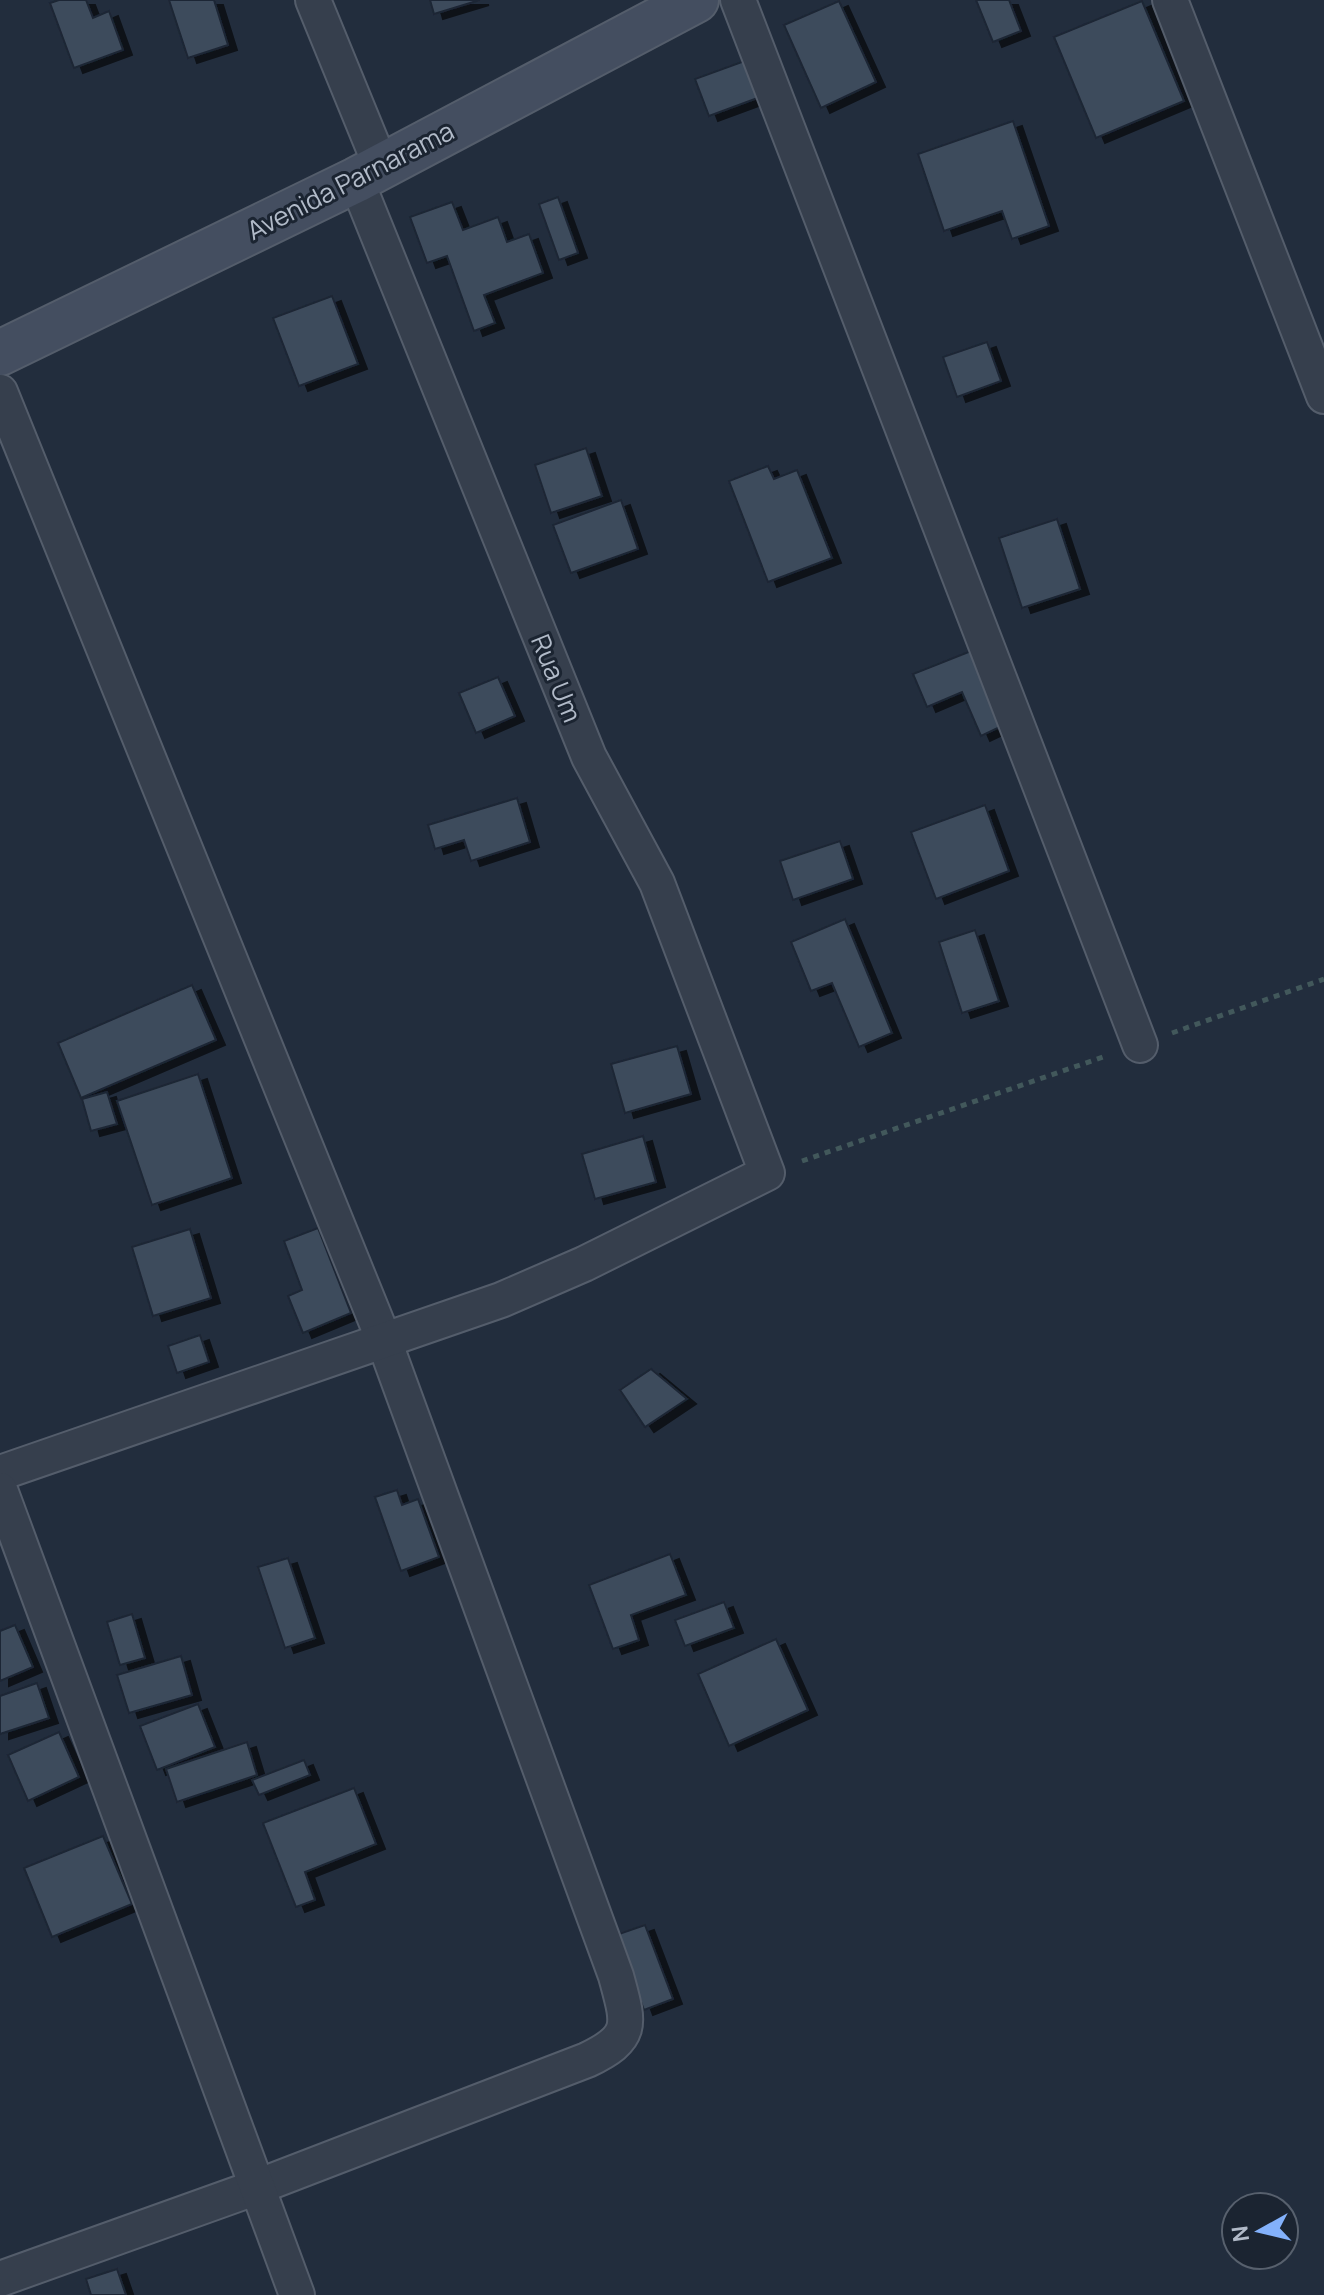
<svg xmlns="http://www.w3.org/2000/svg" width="1324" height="2295" viewBox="0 0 1324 2295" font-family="Manrope,sans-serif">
<defs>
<filter id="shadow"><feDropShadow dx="9" dy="5" stdDeviation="0" flood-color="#0009"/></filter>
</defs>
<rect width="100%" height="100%" fill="#222d3d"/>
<g fill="#3e4b5c" stroke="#1d2634" stroke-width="2" filter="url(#shadow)">
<polygon points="59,0 86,0 93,18 109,11 123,50 74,68 50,3"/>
<polygon points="169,0 214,0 228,45 188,58"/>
<polygon points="430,0 480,0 434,14"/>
<polygon points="976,0 1009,0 1021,31 993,42"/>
<polygon points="839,1 876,82 821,108 784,25"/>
<polygon points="1142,1 1184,101 1096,138 1054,37"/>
<polygon points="750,59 763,96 709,116 695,79"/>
<polygon points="1013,121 1049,226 1012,239 1002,211 944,231 918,154"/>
<polygon points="558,197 578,253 559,260 539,204"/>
<polygon points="452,202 463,230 498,217 507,242 529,234 543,273 484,295 495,323 474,331 447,256 427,263 410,217"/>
<polygon points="332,296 358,364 299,386 273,318"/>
<polygon points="987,342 1001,381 957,397 943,357"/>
<polygon points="586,448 602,496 551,513 535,465"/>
<polygon points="768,466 774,479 797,470 832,558 768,582 729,481"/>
<polygon points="621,500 638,549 571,573 553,525"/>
<polygon points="1057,519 1080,589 1022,608 999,538"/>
<polygon points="971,651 1002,726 981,736 962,692 927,707 913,674"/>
<polygon points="498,677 515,716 476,733 459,693"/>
<polygon points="517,798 530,842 471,861 464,840 435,849 428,825"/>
<polygon points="985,805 1009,871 936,899 911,832"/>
<polygon points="840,841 853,879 793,900 780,861"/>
<polygon points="845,919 892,1033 859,1047 832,983 811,991 791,942"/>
<polygon points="975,930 999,1001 962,1013 939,942"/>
<polygon points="192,985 216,1040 81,1098 58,1043"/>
<polygon points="677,1046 691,1094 625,1113 611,1064"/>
<polygon points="198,1074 232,1178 152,1205 117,1101"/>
<polygon points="107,1092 117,1124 91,1131 82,1099"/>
<polygon points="643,1136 656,1182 595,1199 582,1154"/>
<polygon points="318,1228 351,1313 303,1333 288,1296 302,1290 284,1241"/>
<polygon points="190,1229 211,1298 153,1316 132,1247"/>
<polygon points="200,1335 209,1362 177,1373 168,1346"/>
<polygon points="651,1369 687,1399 645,1427 620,1390"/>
<polygon points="397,1490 402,1505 418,1499 439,1557 401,1571 375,1497"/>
<polygon points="670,1554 686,1595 631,1615 639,1640 613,1649 589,1585"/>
<polygon points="288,1558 315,1638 285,1648 258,1567"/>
<polygon points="724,1602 734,1628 685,1646 675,1620"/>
<polygon points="132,1614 145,1658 120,1665 107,1622"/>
<polygon points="15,1625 33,1667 0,1681 0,1631"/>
<polygon points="776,1639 808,1710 729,1746 698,1674"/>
<polygon points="181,1656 192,1695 129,1713 117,1675"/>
<polygon points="37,1683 49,1718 0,1734 0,1696"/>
<polygon points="198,1704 215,1747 157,1770 140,1726"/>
<polygon points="59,1732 79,1777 28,1801 8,1755"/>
<polygon points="247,1742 257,1775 177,1802 166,1769"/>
<polygon points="304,1760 310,1775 259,1795 252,1780"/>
<polygon points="354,1788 376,1844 305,1872 315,1900 296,1907 263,1823"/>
<polygon points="103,1836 132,1904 52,1937 24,1868"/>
<polygon points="645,1925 673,1999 644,2010 616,1935"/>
<polygon points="117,2269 126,2295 91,2295 86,2279"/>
</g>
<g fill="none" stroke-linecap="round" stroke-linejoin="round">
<g stroke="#545d6b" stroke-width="38">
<g id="street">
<polyline points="313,0 381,166"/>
<polyline points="738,0 1140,1045"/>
<polyline points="1170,0 1324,396"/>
<path d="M0,392L383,1338L616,1976C629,2024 635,2037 587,2060L257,2187L0,2279"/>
<polyline points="0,1473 501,1300 584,1264 767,1173 657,883 589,757 356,180"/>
<polyline points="0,1490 297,2295"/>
</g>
</g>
<g stroke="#545d6b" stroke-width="48">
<polyline id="secondary" points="0,353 356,180 696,0"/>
</g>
<g stroke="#42585b" stroke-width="5" stroke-dasharray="6 6" stroke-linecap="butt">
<polyline points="1172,1033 1324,979"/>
<polyline points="802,1161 1106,1056"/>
</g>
<use href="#street" stroke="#363f4d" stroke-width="34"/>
<use href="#secondary" stroke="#444e60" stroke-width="44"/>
</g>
<g text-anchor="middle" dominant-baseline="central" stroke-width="6" stroke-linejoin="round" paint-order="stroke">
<g font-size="26" fill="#b1bac8" stroke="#1b2431">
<text transform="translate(350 180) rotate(-27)">Avenida Parnarama</text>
<text transform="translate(557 678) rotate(68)">Rua Um</text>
</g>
</g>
<g transform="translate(1260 2231) rotate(262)"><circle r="38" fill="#1b2431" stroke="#57606d" stroke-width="2"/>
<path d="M0-6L14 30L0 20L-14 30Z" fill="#83b1fb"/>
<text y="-12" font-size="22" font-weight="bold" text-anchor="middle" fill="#b1bac8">N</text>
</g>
</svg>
